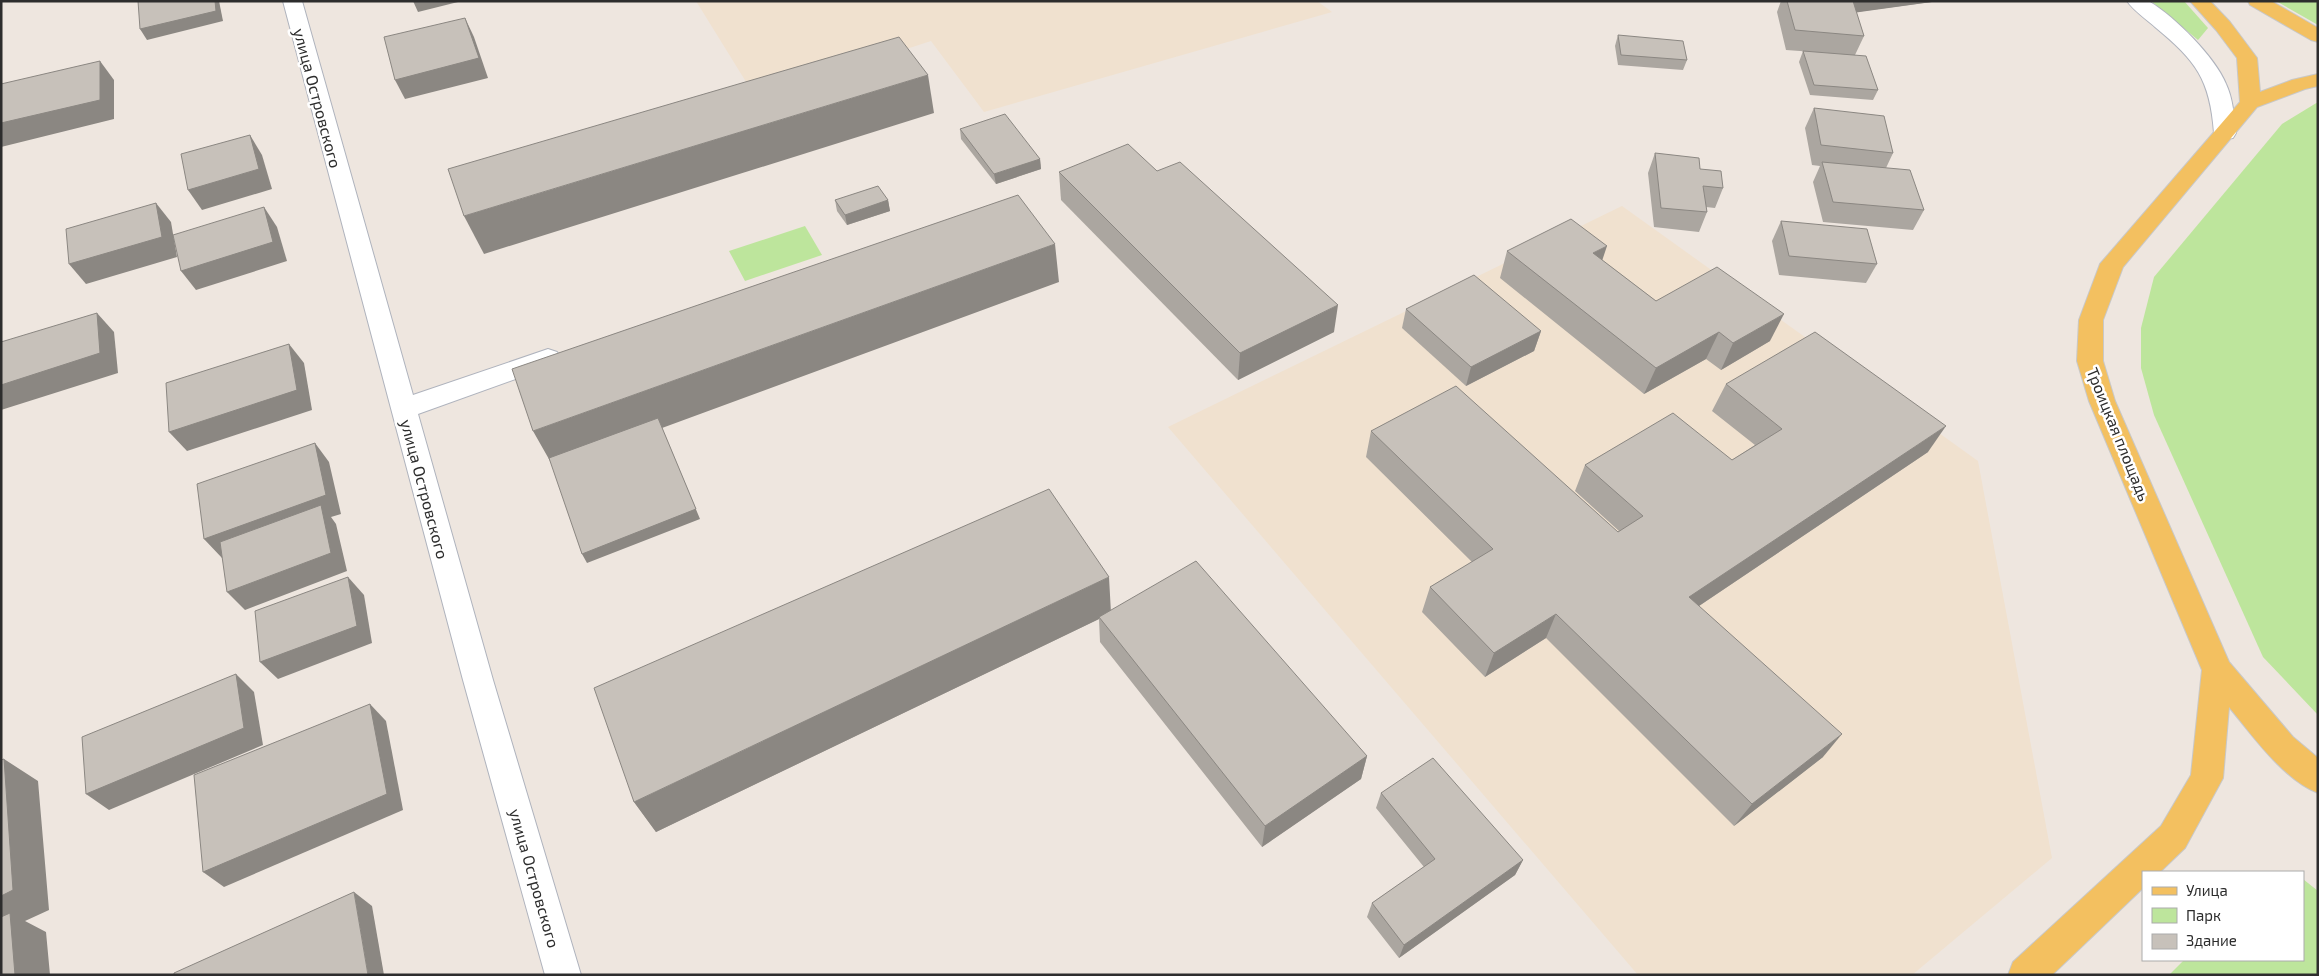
<svg xmlns="http://www.w3.org/2000/svg" width="2319" height="976" viewBox="0 0 2319 976" font-family="'Exo 2',sans-serif">
<rect width="100%" height="100%" fill="#eee6df"/>
<g fill="#f0e1cf">
<polygon points="696,1 1317,1 1332,12 984,112 931,41 756,98"/>
<polygon points="1622,206 1978,461 2052,858 1912,975 1638,975 1168,427"/>
</g>
<g fill="#bde59c">
<polygon points="2151,1 2184,1 2208,28 2198,40"/>
<polygon points="2276,1 2318,1 2318,25"/>
<polygon points="2318,102 2318,715 2263,657 2154,415 2141,368 2141,328 2154,277 2282,124"/>
<polygon points="805,226 822,255 745,281 729,251"/>
<polygon points="2303,879 2318,891 2318,975 2169,975 2184,960 2303,960"/>
</g>
<g fill="none" stroke-linecap="round" stroke-linejoin="round">
<g stroke="#afb3bd" stroke-width="2">
<g id="minor">
<polygon points="283,1 302,1 413,395 548,349 557,352 561,358 557,364 418,414 493,680 581,975 545,975 463,680"/>
<path d="M2127,1C2133,1 2144,0 2150,2C2175,17 2215,57 2226,84C2233,99 2234,116 2236,133L2233,138L2225,139L2217,138L2214,133C2210,79 2196,61 2155,27C2146,19 2134,11 2127,1Z"/>
</g>
</g>
<g stroke="#c8c8c8" stroke-width="2">
<g id="major">
<path d="M2190,1H2210L2230,22L2257,58L2260,92L2292,80L2318,74V86L2305,89L2257,107L2123,267L2103,320V361L2115,401L2229,662L2293,737L2318,758V793C2283,779 2253,736 2229,707L2223,778L2185,848L2160,872H2143V888L2052,975H2008L2013,962L2161,826L2191,775L2202,670L2089,401L2077,361L2079,320L2100,264L2240,102L2237,58L2216,30Z"/>
<polygon points="2248,1 2271,1 2318,28 2318,42 2311,40 2250,5"/>
</g>
</g>
<use href="#minor" fill="#fff" fill-rule="evenodd"/>
<use href="#major" fill="#f3c060" fill-rule="evenodd"/>
</g>
<g fill="#aba6a0">
<polygon points="1781,1 1939,1 1856,12 1864,36 1855,55 1878,90 1873,100 1810,95 1799,62 1803,51 1814,52 1786,50 1777,12"/>
<polygon points="1618,35 1687,60 1683,70 1618,65 1615,46"/>
<polygon points="1814,108 1893,153 1886,168 1924,210 1913,230 1823,222 1813,182 1820,166 1812,165 1805,128"/>
<polygon points="960,129 1040,159 1041,169 996,184 961,139"/>
<polygon points="1655,153 1700,169 1723,188 1715,208 1706,207 1707,212 1699,232 1654,227 1648,173"/>
<polygon points="1059,172 1334,332 1238,380 1061,200"/>
<polygon points="835,200 888,200 890,211 847,225 837,211"/>
<polygon points="1781,221 1877,264 1866,283 1779,275 1772,241"/>
<polygon points="1507,251 1602,260 1656,301 1770,341 1721,370 1706,359 1644,394 1500,278"/>
<polygon points="1406,309 1541,331 1534,351 1466,386 1402,328"/>
<polygon points="1726,384 1928,452 1699,606 1823,757 1734,826 1546,638 1485,677 1422,612 1430,587 1472,562 1366,457 1371,431 1618,532 1619,531 1575,491 1585,465 1732,460 1755,445 1712,411"/>
<polygon points="1111,610 1367,756 1361,779 1262,847 1100,642 1099,619 656,832 634,802"/>
<polygon points="1381,793 1523,860 1515,875 1399,958 1367,917 1372,903 1424,867 1376,808"/>
</g>
<g fill="#8b8782">
<polygon points="215,1 219,1 223,21 147,40 140,29"/>
<polygon points="413,1 462,1 418,12"/>
<polygon points="1838,1 1939,1 1831,16"/>
<polygon points="465,18 474,37 488,78 405,99 395,80"/>
<polygon points="100,61 114,80 114,119 1,147 1,123"/>
<polygon points="928,75 934,113 484,254 464,216"/>
<polygon points="250,135 262,155 272,189 202,210 188,190"/>
<polygon points="1040,159 1041,169 996,184 994,174"/>
<polygon points="888,200 890,211 847,225 845,215"/>
<polygon points="156,203 171,222 177,257 86,284 69,264"/>
<polygon points="264,207 277,227 287,261 196,290 181,271"/>
<polygon points="1055,244 1059,282 662,428 700,519 587,563 582,554 554,468 533,431"/>
<polygon points="1607,246 1598,273 1593,253"/>
<polygon points="1338,305 1334,332 1238,380 1240,353"/>
<polygon points="97,313 114,332 118,373 1,410 1,385"/>
<polygon points="1784,314 1770,341 1721,370 1733,343"/>
<polygon points="1541,331 1534,351 1466,386 1471,367"/>
<polygon points="1719,332 1706,359 1644,394 1656,368"/>
<polygon points="289,344 304,363 312,410 187,451 169,432"/>
<polygon points="1946,426 1928,452 1675,622 1689,597"/>
<polygon points="315,443 329,462 341,514 331,517 336,524 347,571 245,610 227,592 324,520 222,558 204,539"/>
<polygon points="348,577 364,595 372,643 278,679 260,662"/>
<polygon points="1109,577 1111,613 1099,617 1099,619 656,832 634,802"/>
<polygon points="1556,614 1546,638 1485,677 1494,653"/>
<polygon points="236,674 254,692 263,745 109,810 86,794"/>
<polygon points="370,704 386,721 403,810 224,887 203,872"/>
<polygon points="1842,734 1823,757 1734,826 1752,804"/>
<polygon points="1367,756 1361,779 1262,847 1265,826"/>
<polygon points="4,759 38,781 49,910 25,921 46,932 50,975 15,975 1,932 1,896"/>
<polygon points="1523,860 1515,875 1399,958 1404,945"/>
<polygon points="354,892 372,906 384,975 368,975"/>
</g>
<g fill="#c7c1ba" stroke="#8b8782">
<polygon points="138,1 215,1 216,11 140,29"/>
<polygon points="1787,1 1853,1 1864,36 1795,30"/>
<polygon points="465,18 479,58 395,80 384,37"/>
<polygon points="1618,35 1683,41 1687,60 1621,55"/>
<polygon points="899,37 928,75 464,216 448,169"/>
<polygon points="1803,51 1866,56 1878,90 1814,85"/>
<polygon points="100,61 100,100 1,123 1,84"/>
<polygon points="1814,108 1884,116 1893,153 1821,145"/>
<polygon points="1005,114 1040,159 994,174 960,129"/>
<polygon points="250,135 259,169 188,190 181,154"/>
<polygon points="1128,144 1157,171 1180,162 1338,305 1240,353 1059,172"/>
<polygon points="1655,153 1699,158 1700,169 1721,171 1723,188 1703,186 1707,212 1661,208"/>
<polygon points="1822,162 1910,170 1924,210 1833,202"/>
<polygon points="878,186 888,200 845,215 835,200"/>
<polygon points="1018,195 1055,244 533,431 512,369"/>
<polygon points="156,203 162,237 69,264 66,229"/>
<polygon points="264,207 273,242 181,271 173,235"/>
<polygon points="1571,219 1607,246 1593,253 1656,301 1717,267 1784,314 1733,343 1719,332 1656,368 1507,251"/>
<polygon points="1781,221 1867,229 1877,264 1789,256"/>
<polygon points="1474,275 1541,331 1471,367 1406,309"/>
<polygon points="97,313 100,353 1,385 1,342"/>
<polygon points="1815,332 1946,426 1689,597 1842,734 1752,804 1556,614 1494,653 1430,587 1493,549 1371,431 1456,386 1618,532 1643,516 1585,465 1673,413 1732,460 1782,429 1726,384"/>
<polygon points="289,344 297,390 169,432 166,383"/>
<polygon points="658,418 696,509 582,554 549,458"/>
<polygon points="315,443 326,495 204,539 197,484"/>
<polygon points="1049,489 1109,577 634,802 594,688"/>
<polygon points="321,505 331,553 227,592 220,542"/>
<polygon points="1196,561 1367,756 1265,826 1099,617"/>
<polygon points="348,577 357,626 260,662 255,611"/>
<polygon points="236,674 244,728 86,794 82,737"/>
<polygon points="370,704 387,794 203,872 194,775"/>
<polygon points="1433,758 1523,860 1404,945 1372,903 1435,859 1381,793"/>
<polygon points="4,759 13,890 1,896 1,760"/>
<polygon points="354,892 368,975 174,975 174,973"/>
<polygon points="10,913 15,975 1,975 1,917"/>
</g>
<g text-anchor="middle" dominant-baseline="central" stroke-width="5" stroke-linejoin="round" paint-order="stroke">
<g font-size="16" fill="#2d2d2d" stroke="#fff">
<text transform="translate(318 98) rotate(75)">улица Островского</text>
<text transform="translate(2119 434) rotate(68)">Троицкая площадь</text>
<text transform="translate(425 489) rotate(75)">улица Островского</text>
<text transform="translate(535 878) rotate(74)">улица Островского</text>
</g>
</g>
<rect width="2319" height="976" fill="none" stroke="#2d2d2d" stroke-width="5"/>
<rect x="2142" y="871" width="162" height="90" fill="#ffffff" stroke="#ababab"/>
<rect x="2152" y="887" width="25" height="8" fill="#f3c060" stroke="#ababab"/>
<text x="2186" y="896" font-size="15" fill="#2d2d2d">Улица</text>
<rect x="2152" y="908" width="25" height="15" fill="#bde59c" stroke="#ababab"/>
<text x="2186" y="921" font-size="15" fill="#2d2d2d">Парк</text>
<rect x="2152" y="934" width="25" height="15" fill="#c7c1ba" stroke="#ababab"/>
<text x="2186" y="946" font-size="15" fill="#2d2d2d">Здание</text>
</svg>
